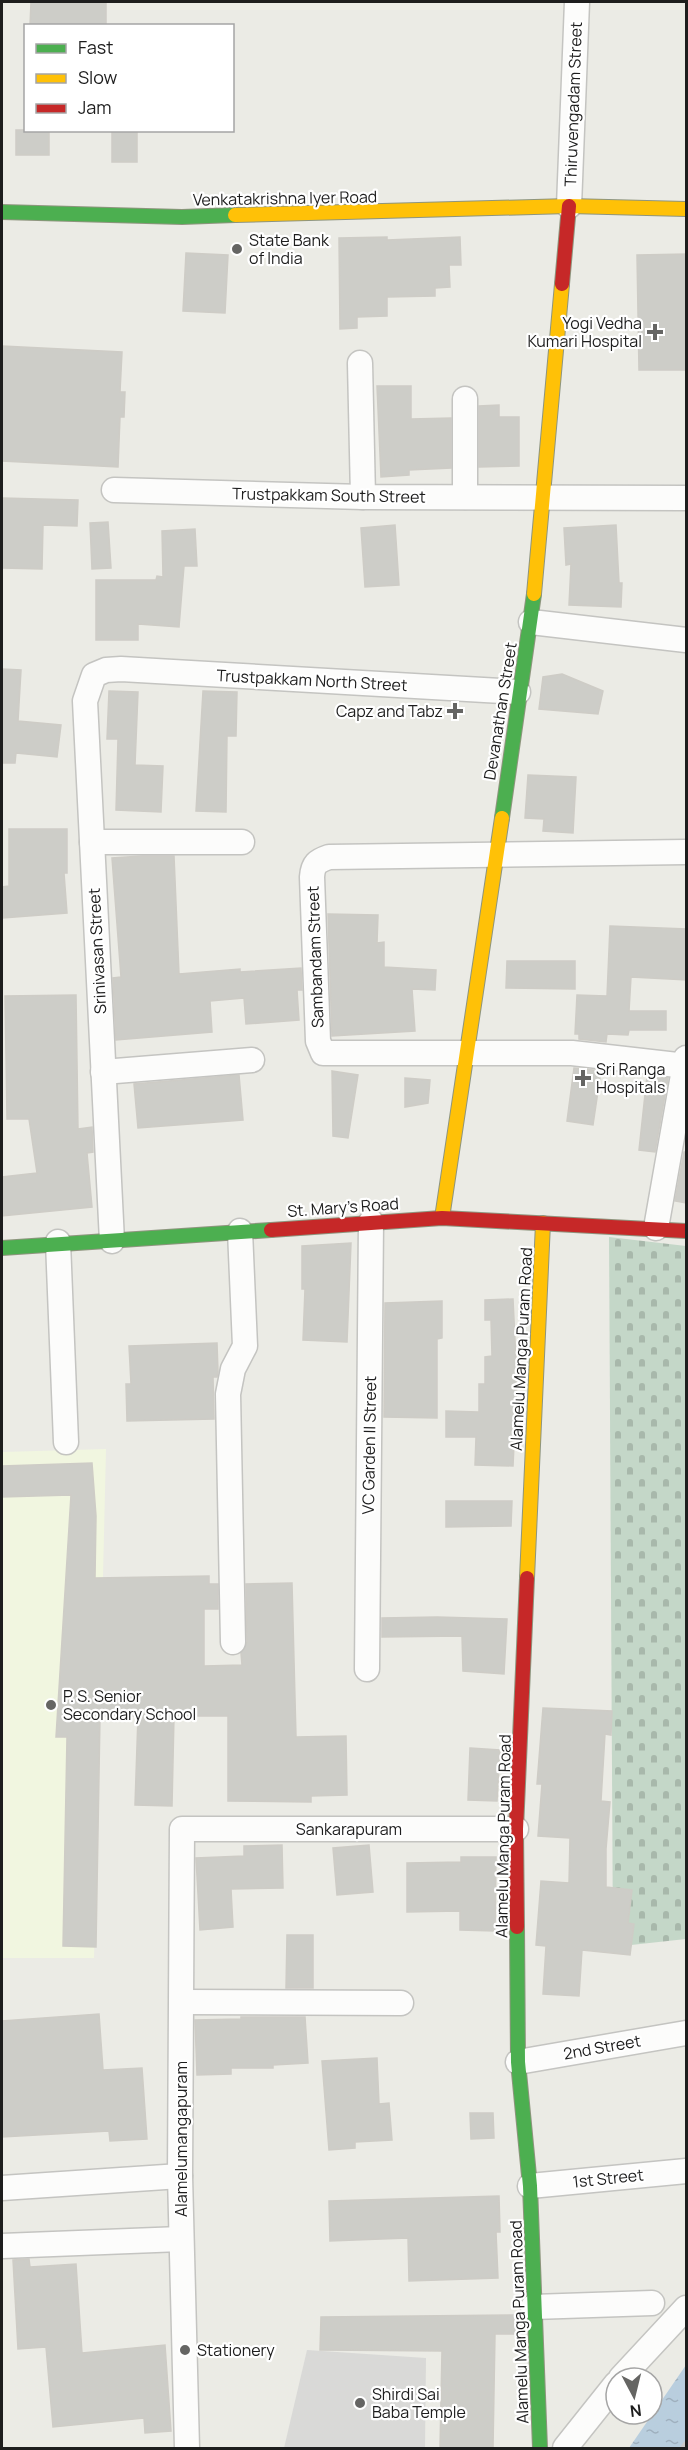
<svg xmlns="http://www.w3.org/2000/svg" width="688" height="2450" viewBox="0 0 688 2450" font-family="Manrope,sans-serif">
<defs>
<pattern id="cemetery-stones" width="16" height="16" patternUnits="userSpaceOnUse" patternTransform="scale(1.5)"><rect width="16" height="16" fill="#c4d7c8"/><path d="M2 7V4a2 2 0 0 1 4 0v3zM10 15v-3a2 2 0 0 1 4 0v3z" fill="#a8b8ab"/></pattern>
<pattern id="water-ripples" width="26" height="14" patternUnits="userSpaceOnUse" patternTransform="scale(1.5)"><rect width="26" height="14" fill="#b9cede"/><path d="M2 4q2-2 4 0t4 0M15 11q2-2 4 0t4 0" fill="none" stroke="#9fb0be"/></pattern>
</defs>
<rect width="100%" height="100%" fill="#ebebe5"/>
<polygon fill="#f1f6e0" points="106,1449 94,1958 2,1958 2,1452"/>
<polygon fill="#d9d9d7" points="307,2350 426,2358 425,2448 284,2448"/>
<polygon fill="url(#cemetery-stones)" points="609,1237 686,1246 686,1939 613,1947"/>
<polygon fill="url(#water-ripples)" points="686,2365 686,2448 629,2448"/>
<g fill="#cdcdc8" stroke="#ceccc6" stroke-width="1.5">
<polygon points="31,2 106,2 106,26 30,26"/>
<rect x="16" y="130" width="33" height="25"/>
<rect x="112" y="130" width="25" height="32"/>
<polygon points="387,237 387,240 460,237 461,265 449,265 450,287 435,288 435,296 387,297 387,316 357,317 357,328 340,329 339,238"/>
<polygon points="186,253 228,255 225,313 183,311"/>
<polygon points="687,254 687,370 639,370 637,255"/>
<polygon points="2,346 122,352 120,392 125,392 124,417 120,417 118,467 2,461"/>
<polygon points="377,386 411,386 411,419 451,418 451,468 409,470 409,475 381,477"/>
<polygon points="499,405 499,417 519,417 519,466 479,467 479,406"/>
<polygon points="2,498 78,500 77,526 43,525 42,569 2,568"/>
<polygon points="108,522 111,568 92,569 90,523"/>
<polygon points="395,525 399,585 365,587 361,528"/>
<polygon points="616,525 619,583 622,583 621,607 569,605 571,564 566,565 564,528"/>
<polygon points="195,529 197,566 184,566 179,627 138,624 138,640 96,640 96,580 156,580 157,576 163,577 162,531"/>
<polygon points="2,669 21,670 18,721 61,725 57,757 16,753 15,763 2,763"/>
<polygon points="562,674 603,691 598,714 539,709 543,677"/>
<polygon points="109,691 138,692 135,765 163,766 161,812 116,810 118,739 107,739"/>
<polygon points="203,691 237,692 236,736 227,736 226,812 196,811"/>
<polygon points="528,775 576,777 573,833 543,831 544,819 525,818"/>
<polygon points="9,829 67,829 67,873 64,873 67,913 3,918 2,887 9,886"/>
<polygon points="142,856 174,856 179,974 240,969 240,972 301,968 302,990 297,990 299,1020 246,1024 244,998 210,1001 212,1032 116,1040 113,978 121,977 112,858"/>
<polygon points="328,914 378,915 377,943 384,942 384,967 436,970 435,990 412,989 415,1031 332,1036"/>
<polygon points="610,926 687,929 687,980 631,977 629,1011 666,1011 666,1030 629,1030 628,1035 607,1034 606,1042 579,1039 579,1034 575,1034 577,995 607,996"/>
<polygon points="507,961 575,961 575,989 506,988"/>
<polygon points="76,995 78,1129 92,1127 93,1152 87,1153 92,1207 2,1216 2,1177 37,1173 29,1119 7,1119 5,996"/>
<polygon points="574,1068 601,1071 593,1125 567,1121"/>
<polygon points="332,1071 358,1075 348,1138 333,1136"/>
<polygon points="239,1075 243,1120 138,1128 134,1084"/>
<polygon points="647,1076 668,1078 655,1152 639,1150"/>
<polygon points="405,1078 430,1080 428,1103 405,1107"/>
<polygon points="684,1152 687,1152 687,1203 675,1201"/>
<polygon points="351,1243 347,1342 303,1340 305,1289 302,1289 302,1246"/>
<polygon points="513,1299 517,1382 513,1466 475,1465 476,1437 446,1437 446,1411 479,1412 479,1384 485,1384 485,1357 492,1356 491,1320 485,1320 485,1300"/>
<polygon points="442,1301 442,1338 437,1339 437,1418 384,1417 385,1303"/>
<polygon points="217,1343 218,1372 217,1377 213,1377 214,1419 127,1421 126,1384 131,1384 129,1346"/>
<polygon points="92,1463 96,1516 95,1578 209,1576 209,1584 218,1584 218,1609 204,1609 204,1666 242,1665 241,1653 247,1642 246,1584 292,1583 296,1737 346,1736 347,1795 311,1796 311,1802 228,1801 228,1716 174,1716 172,1806 135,1805 138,1716 100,1716 96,1947 63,1946 67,1737 56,1737 71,1495 2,1497 2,1466"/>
<polygon points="446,1501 512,1501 511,1526 446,1527"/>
<polygon points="437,1617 507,1619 504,1674 463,1671 462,1636 382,1637 382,1618"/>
<polygon points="543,1708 612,1711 611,1735 605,1734 601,1801 610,1802 606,1849 606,1887 632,1890 628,1923 634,1924 630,1955 582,1950 579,1996 543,1994 546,1946 536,1945 541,1881 569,1883 570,1838 538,1836 542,1784 537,1784"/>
<polygon points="470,1748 500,1750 497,1801 468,1800"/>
<polygon points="282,1845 283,1888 231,1889 233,1927 200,1930 196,1858 244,1856 244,1846"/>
<polygon points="369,1845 373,1892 337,1895 333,1848"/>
<polygon points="461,1857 496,1857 495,1931 460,1930 460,1911 407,1912 407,1863 461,1862"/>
<polygon points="287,1935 313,1935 313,1988 286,1988"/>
<polygon points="99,2014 103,2070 142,2068 147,2139 110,2141 109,2131 2,2137 2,2021"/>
<polygon points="241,2017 305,2017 308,2063 273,2065 273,2068 231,2068 231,2074 197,2075 195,2020 241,2019"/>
<polygon points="377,2058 379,2104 389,2103 392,2140 355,2142 355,2148 329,2150 322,2061"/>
<polygon points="470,2113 493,2113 494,2138 471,2139"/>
<polygon points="499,2196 500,2232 496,2232 498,2278 409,2281 408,2238 330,2241 329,2201"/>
<polygon points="29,2259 30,2267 76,2264 82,2353 165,2345 171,2431 145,2433 144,2418 53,2427 46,2347 18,2349 13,2260"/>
<polygon points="516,2315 517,2334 495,2334 493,2448 440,2448 442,2351 320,2350 321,2317"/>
</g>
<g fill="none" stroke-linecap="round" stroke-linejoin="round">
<g stroke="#c4c4c1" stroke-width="27">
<g id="street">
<polyline points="569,206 577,2"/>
<polyline points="360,363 363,497"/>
<polyline points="465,399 465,497"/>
<polyline points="114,490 363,497 686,498"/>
<polyline points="531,622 686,640"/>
<polyline points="92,842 242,842"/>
<path d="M686,852L329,857C317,861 313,864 312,877L318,1041L323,1053H572L686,1066"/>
<polyline points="103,1072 252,1060"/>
<polyline points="656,1228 686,1058"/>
<polyline points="112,1241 85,701 94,675 106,670 121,669 518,692"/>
<polyline points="58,1242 66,1442"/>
<polyline points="233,1642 228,1394 233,1369 245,1346 240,1231"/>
<polyline points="367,1669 371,1222"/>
<polyline points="182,2002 401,2003"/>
<polyline points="518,2062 686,2033"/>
<polyline points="530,2186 686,2171"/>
<polyline points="2,2188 180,2176"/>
<polyline points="2,2246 181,2239"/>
<polyline points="533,2307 652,2303"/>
<polyline points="621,2378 686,2308"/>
<polyline points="187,2448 180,2176 182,1829 516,1829"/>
<polyline points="565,2448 616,2384"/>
</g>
</g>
<g stroke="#8e957e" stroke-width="16">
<g id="fast">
<polyline points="2,212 182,217 235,215"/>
<polyline points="502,818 534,594"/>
<polyline points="2,1248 271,1230"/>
<polyline points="517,1927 518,2062 530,2186 540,2448"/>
</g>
</g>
<g stroke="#8e957e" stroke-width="16">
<g id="slow">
<polyline points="235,215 569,206 686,209"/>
<polyline points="534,594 562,284"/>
<polyline points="442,1218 502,818"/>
<polyline points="527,1578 543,1223"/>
</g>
</g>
<g stroke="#8e957e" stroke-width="16">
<g id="jam">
<polyline points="562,284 569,206"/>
<polyline points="271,1230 442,1218 686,1231"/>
<polyline points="517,1927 516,1829 527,1578"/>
</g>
</g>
<use href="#street" stroke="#fcfcfb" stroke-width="24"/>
<use href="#fast" stroke="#4caf50" stroke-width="14"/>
<use href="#slow" stroke="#ffc107" stroke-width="14"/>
<use href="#jam" stroke="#c62828" stroke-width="14"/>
<polyline stroke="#cacac9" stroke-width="4.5" stroke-dasharray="12 12" stroke-linecap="butt" points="682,2448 686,2443"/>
</g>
<g fill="#656563" stroke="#fff" stroke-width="2">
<circle cx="237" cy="249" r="6"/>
<path d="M652 323h6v6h6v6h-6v6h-6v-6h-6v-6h6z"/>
<path d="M452 702h6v6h6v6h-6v6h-6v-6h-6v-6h6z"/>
<path d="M580 1069h6v6h6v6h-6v6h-6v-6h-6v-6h6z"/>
<circle cx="51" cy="1705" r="6"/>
<circle cx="185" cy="2350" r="6"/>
<circle cx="360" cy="2403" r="6"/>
</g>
<g text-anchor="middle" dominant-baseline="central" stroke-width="4.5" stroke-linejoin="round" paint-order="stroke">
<g font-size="16" fill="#1d1d1d" stroke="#fff">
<text transform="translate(573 104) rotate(-88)">Thiruvengadam Street</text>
<text transform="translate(285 198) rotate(-1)">Venkatakrishna Iyer Road</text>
<text transform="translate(329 495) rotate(1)">Trustpakkam South Street</text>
<text transform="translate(312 680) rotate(3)">Trustpakkam North Street</text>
<text transform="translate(500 711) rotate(-81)">Devanathan Street</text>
<text transform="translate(97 951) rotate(-93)">Srinivasan Street</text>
<text transform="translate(315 957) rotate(-92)">Sambandam Street</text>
<text transform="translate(343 1207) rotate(-4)">St. Mary's Road</text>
<text transform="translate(521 1349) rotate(-87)">Alamelu Manga Puram Road</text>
<text transform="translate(369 1445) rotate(-89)">VC Garden II Street</text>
<text x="349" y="1829">Sankarapuram</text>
<text transform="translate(503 1836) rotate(-89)">Alamelu Manga Puram Road</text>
<text transform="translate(602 2047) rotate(-10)">2nd Street</text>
<text transform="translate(181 2139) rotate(-90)">Alamelumangapuram</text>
<text transform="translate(608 2178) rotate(-6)">1st Street</text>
<text transform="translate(519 2322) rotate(-92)">Alamelu Manga Puram Road</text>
</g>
<g font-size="16" fill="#1d1d1d" stroke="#fff" text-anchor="start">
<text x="249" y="240">State Bank<tspan x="249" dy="18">of India</tspan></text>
<text x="642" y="323" text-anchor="end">Yogi Vedha<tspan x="642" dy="18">Kumari Hospital</tspan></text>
<text x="443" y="711" text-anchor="end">Capz and Tabz</text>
<text x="596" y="1069">Sri Ranga<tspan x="596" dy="18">Hospitals</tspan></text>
<text x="63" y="1696">P. S. Senior<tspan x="63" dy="18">Secondary School</tspan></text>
<text x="197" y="2350">Stationery</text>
<text x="372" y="2394">Shirdi Sai<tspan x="372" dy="18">Baba Temple</tspan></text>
</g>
</g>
<rect width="688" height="2450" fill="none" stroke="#1d1d1d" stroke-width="6"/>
<rect x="24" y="24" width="210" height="108" fill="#ffffff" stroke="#a5a5a5" stroke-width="1.5"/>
<rect x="36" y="44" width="30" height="9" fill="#4caf50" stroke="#a5a5a5" stroke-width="1.5"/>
<text x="78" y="54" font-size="18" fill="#1d1d1d">Fast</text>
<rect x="36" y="74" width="30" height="9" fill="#ffc107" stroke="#a5a5a5" stroke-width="1.5"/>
<text x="78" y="84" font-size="18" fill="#1d1d1d">Slow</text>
<rect x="36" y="104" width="30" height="9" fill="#c62828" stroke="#a5a5a5" stroke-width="1.5"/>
<text x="78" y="114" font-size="18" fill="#1d1d1d">Jam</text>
<g transform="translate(634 2396) rotate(173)"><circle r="28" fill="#ffffff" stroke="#a5a5a5" stroke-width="1.5"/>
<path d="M0-4.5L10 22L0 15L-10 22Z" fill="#656563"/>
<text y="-9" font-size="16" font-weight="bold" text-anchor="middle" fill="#1d1d1d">N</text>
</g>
</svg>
